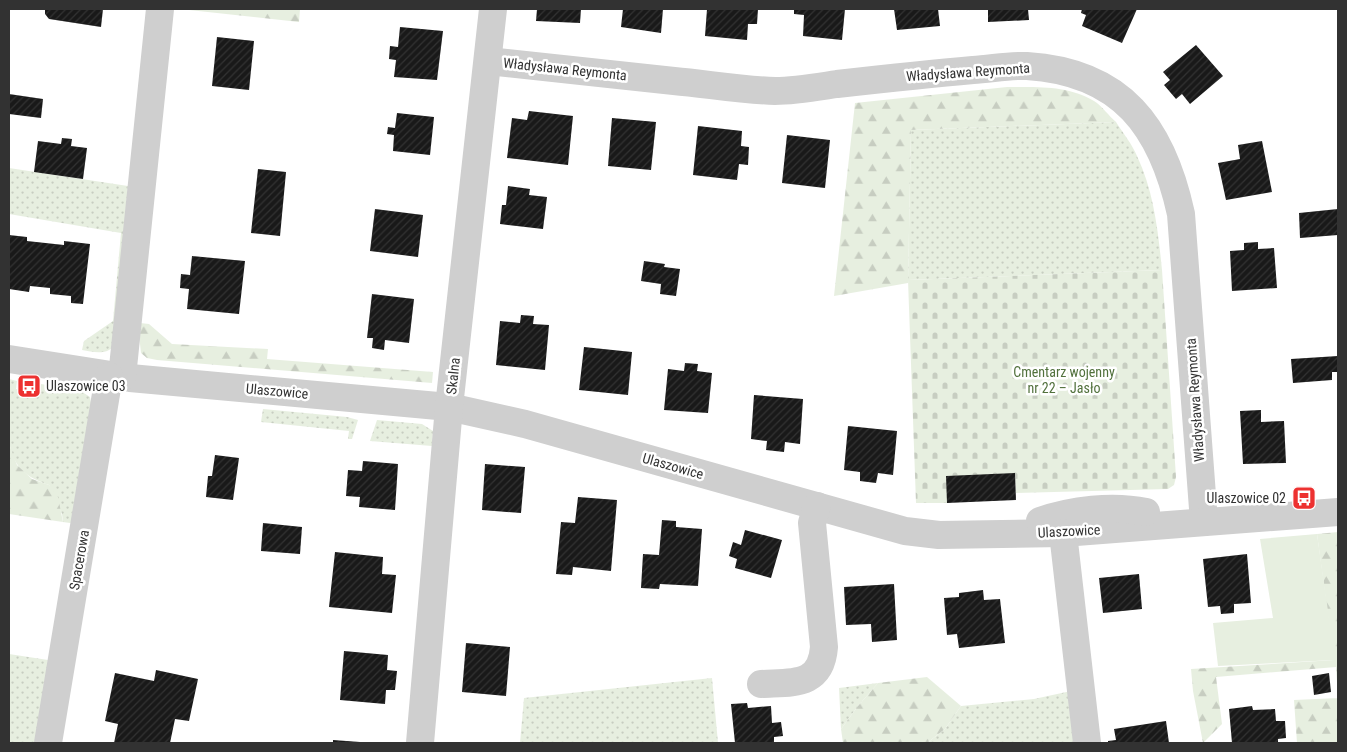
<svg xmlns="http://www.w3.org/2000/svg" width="1347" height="752" viewBox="0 0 1347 752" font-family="'Roboto Condensed',sans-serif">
<defs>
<pattern id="grass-dots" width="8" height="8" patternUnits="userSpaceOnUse" patternTransform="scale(1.25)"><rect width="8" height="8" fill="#e7efe0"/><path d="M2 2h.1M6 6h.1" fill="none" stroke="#c7cdc1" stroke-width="1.8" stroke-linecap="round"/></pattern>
<pattern id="forest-firs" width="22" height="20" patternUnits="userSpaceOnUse" patternTransform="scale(1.25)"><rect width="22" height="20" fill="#e7efe0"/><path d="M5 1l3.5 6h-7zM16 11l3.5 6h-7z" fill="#c7cdc1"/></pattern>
<pattern id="cemetery-stones" width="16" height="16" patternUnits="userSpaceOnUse" patternTransform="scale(1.25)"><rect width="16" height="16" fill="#e7efe0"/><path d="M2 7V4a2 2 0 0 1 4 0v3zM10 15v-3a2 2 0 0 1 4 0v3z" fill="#c7cdc1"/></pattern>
<pattern id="building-hatch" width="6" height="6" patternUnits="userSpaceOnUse" patternTransform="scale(1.25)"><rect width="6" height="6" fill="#191919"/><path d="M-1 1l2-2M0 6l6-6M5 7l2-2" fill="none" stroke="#323232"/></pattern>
</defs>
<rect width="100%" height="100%" fill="#fff"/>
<g fill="url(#grass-dots)">
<path d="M1116,122C1123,133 1132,144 1137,156C1154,192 1158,231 1162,270L908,280L911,130Z"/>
<path d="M9,168L128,186L113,347C105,355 93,352 82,350L84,341L113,321L121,233L9,214Z"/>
<path d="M9,379L17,381L16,389L39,392L41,384L81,391L90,397L91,403L76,521L70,523L63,522L62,514L49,485C37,481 24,475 17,464C3,443 9,404 9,379Z"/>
<polygon points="263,409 347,417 358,420 352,439 348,439 349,431 261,422"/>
<polygon points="377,420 422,424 433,431 432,446 370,441"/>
<polygon points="9,654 48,660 41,743 9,743"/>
<polygon points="712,678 718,743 520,743 524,698"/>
<polygon points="878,683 858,706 841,729 839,688"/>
<polygon points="1071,691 1079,743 927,743 945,729 961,706 1034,699"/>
</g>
<g fill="url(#forest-firs)">
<polygon points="180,9 300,9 299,22"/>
<path d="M1007,87C1036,87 1068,85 1094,101C1102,106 1109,116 1116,122L911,130L908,283L834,296L855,103Z"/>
<polygon points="140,323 149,324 172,344 268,349 267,359 433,372 432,383 157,360 147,358 141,353 139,335"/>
<polygon points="9,444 17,465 32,479 49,485 58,497 63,522 9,514"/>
<polygon points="1338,532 1338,743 1297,743 1294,700 1338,698 1336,667 1216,677 1222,724 1203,743 1193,691 1191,669 1334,660 1317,534"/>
<polygon points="927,677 961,706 945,729 927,743 843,743 841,729 858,706 878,683"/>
</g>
<polygon fill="url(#cemetery-stones)" points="1162,270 1176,477 1174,485 1168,489 1016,493 1015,473 947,503 916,503 908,280"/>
<polygon fill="#e7efe0" points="1317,534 1335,660 1218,666 1213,623 1273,618 1260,539"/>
<g fill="url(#building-hatch)">
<polygon points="45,9 103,9 101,27 49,19 45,14"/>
<polygon points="537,9 581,9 580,23 536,21"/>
<polygon points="623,9 663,9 661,33 621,27"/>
<polygon points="707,9 758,9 757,24 748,24 747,40 705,36"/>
<polygon points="794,9 845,9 842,40 803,36 804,15 794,14"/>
<polygon points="894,9 938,9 940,26 897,30"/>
<polygon points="988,9 1028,9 1029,20 988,22"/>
<polygon points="1082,9 1137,9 1122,43 1082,26 1086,15 1081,13"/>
<polygon points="400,27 443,31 437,80 394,77 396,60 389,59 390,46 398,47"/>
<polygon points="217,37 254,41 249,90 212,86"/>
<polygon points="1196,45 1223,76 1190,104 1182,94 1176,99 1164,85 1170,80 1163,72"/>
<polygon points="9,94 43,99 41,118 9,114"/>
<polygon points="529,111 573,116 568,165 507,158 512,118 527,120"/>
<polygon points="397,113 434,117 430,155 393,151 394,135 387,134 388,127 395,128"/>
<polygon points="612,118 656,122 651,170 608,166"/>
<polygon points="698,126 742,131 741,146 749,147 748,165 739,164 737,180 693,175"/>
<polygon points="787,135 830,140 825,188 782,183"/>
<polygon points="62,138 72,139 71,146 87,148 83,179 34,172 38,141 61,144"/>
<polygon points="1262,141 1272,192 1226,200 1218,163 1240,159 1238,145"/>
<polygon points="258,169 286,172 280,236 251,233"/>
<polygon points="508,186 530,189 529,195 547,197 543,229 500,224 502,205 506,205"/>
<polygon points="375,209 423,215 418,257 370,251"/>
<polygon points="1338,209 1338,235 1300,238 1299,213"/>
<polygon points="9,235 27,237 27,241 64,245 64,241 90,244 83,304 71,303 71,296 50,294 50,288 30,286 29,292 9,289"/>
<polygon points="1258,242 1258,249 1274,248 1277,288 1232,291 1230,251 1244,250 1244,243"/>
<polygon points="192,256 245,261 239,314 187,309 189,289 180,288 181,274 190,275"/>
<polygon points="644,261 665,264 664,267 680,269 676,296 660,294 661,284 641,281"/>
<polygon points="372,294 414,299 409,343 385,340 384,350 372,348 373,338 367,338"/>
<polygon points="521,315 534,316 533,324 549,325 545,370 496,365 500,321 520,323"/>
<polygon points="584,347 632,352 628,395 579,390"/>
<polygon points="1338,356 1338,372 1332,372 1332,380 1293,383 1291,359"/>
<polygon points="685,363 698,364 697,371 712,373 708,413 664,410 668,369 684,371"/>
<polygon points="754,395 803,399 800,444 785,442 784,452 766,450 767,441 751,439"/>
<polygon points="1261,410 1261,422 1284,421 1286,463 1243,464 1240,411"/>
<polygon points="848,426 897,431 893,475 878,473 876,483 860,481 860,472 844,470"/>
<polygon points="215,455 239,458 233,500 206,497 208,476 212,476"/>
<polygon points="363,461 398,464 395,510 359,507 360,497 346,496 348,470 362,471"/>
<polygon points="485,464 525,467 521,513 482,510"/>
<polygon points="1015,473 1016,500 947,503 946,476"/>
<polygon points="578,497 617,500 611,571 573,567 572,575 556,574 561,522 575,523"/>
<polygon points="662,520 676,521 676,527 702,529 698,586 660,584 659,589 641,588 643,554 659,555"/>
<polygon points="263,523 302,527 300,554 261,551"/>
<polygon points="745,530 782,540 771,578 735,568 737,559 729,556 733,542 741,545"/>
<polygon points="335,552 383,557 382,574 396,575 392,613 329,607"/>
<polygon points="1247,554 1251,603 1234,604 1234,613 1221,614 1220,606 1208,607 1203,559"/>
<polygon points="1139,574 1142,609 1103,613 1099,578"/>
<polygon points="894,584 897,640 872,642 871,624 846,625 844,587"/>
<polygon points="983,590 984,600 1000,599 1005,643 959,648 957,634 947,635 944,598 959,597 959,593"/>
<polygon points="466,643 510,647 506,696 462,692"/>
<polygon points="344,651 388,655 387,670 397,671 395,690 386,690 385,704 340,700"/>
<polygon points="156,670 198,679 189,721 175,719 170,743 114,743 118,724 105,721 115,673 154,681"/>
<polygon points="1329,673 1331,692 1314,695 1312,676"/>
<polygon points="747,703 748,708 771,706 772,723 781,722 783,736 774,737 774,743 735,743 731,704"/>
<polygon points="1252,706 1253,710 1275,709 1276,721 1285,721 1286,738 1278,739 1278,743 1232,743 1229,709"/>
<polygon points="1166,721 1169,743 1108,743 1108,741 1116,740 1114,729"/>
<polygon points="333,740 360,742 360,743 333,743"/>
</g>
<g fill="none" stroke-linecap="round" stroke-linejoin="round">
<g stroke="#cfcfcf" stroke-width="28">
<path d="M488,61C550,68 612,74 674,81C707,84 742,90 775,91C795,91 817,87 837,84C882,79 928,74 973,70C991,69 1010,65 1027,66C1122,72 1162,127 1181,214L1204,522"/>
<polyline points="9,359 130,378 449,407 525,424 905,531 939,535 1063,533 1338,512"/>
<polyline points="122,377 160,9"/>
<path d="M1040,521C1072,510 1112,505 1146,512"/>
<polyline points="1063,533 1087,743"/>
<path d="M761,684C792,682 821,687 824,647L812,523L817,506"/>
<polyline points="48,743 109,376"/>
<polyline points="420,743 449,407 493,9"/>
</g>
</g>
<defs>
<g id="bus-square" transform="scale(1.25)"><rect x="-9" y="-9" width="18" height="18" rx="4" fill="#ed3130" stroke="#fff"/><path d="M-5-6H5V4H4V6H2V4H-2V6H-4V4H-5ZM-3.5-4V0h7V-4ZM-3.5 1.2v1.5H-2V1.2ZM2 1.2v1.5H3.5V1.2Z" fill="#fff"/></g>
</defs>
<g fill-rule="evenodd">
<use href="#bus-square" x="29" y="386"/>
<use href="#bus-square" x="1304" y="498"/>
</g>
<g text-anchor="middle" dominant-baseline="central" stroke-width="5" stroke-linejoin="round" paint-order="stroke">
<g font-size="14" fill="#323232" stroke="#fff">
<text transform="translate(565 69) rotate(6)">Władysława Reymonta</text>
<text transform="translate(968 72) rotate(-4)">Władysława Reymonta</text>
<text transform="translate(453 376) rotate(-84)">Skalna</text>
<text transform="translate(277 391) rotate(5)">Ulaszowice</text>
<text transform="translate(1195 400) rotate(-94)">Władysława Reymonta</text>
<text transform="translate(673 466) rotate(16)">Ulaszowice</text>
<text transform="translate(1069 531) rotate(-3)">Ulaszowice</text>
<text transform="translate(79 560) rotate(-80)">Spacerowa</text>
</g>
<g font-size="14" fill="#51713c" stroke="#fff">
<text x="1064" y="372">Cmentarz wojenny<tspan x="1064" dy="16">nr 22 – Jasło</tspan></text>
</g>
<g font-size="14" fill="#323232" stroke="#fff" text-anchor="start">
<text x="46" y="386">Ulaszowice 03</text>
<text x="1286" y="498" text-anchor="end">Ulaszowice 02</text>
</g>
</g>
<rect width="1347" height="752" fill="none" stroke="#323232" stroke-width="20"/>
</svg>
